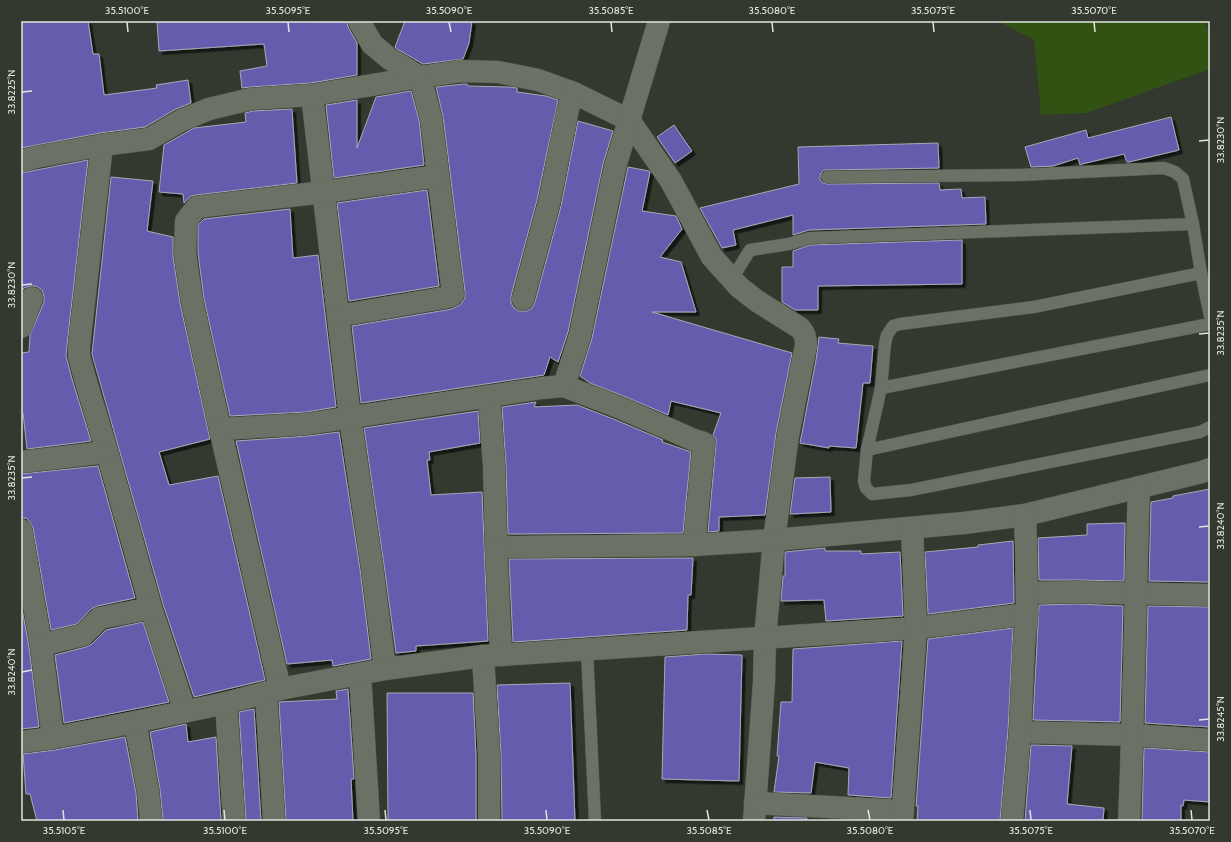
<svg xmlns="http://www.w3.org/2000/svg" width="1231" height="842" viewBox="0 0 1231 842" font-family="Cabin,sans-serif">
<defs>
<filter id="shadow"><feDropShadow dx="3.5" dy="3.5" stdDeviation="0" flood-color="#0009"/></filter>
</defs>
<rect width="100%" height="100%" fill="#33392f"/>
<polygon fill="#325214" points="998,21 1205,21 1210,37 1210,69 1086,113 1041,115 1034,40"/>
<g fill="#665cae" stroke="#a8a8b5" filter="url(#shadow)">
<polygon points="21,21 88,21 93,54 99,54 104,95 157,88 156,85 188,80 191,103 176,109 145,127 100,133 21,148"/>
<polygon points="157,21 347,22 348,27 357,43 357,75 311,83 250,87 242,88 240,71 267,66 264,44 159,51"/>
<polygon points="405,21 472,21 469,43 463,59 423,64 397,49 395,47"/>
<polygon points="464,84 467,84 468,86 509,87 517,88 517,92 546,96 558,100 537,200 511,296 511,303 514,308 519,311 527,311 532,308 535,302 561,206 578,121 613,131 603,164 568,332 558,362 550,357 544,375 361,403 352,326 452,309 460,305 465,298 465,292 443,116 436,87"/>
<polygon points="411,91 419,120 424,165 334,178 326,105 357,100 357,148 376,97"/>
<polygon points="292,109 297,183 196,195 191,196 184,203 183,194 159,192 164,145 194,128 246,122 245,113 253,111"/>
<polygon points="1171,117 1179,150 1129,162 1127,162 1124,154 1082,164 1080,165 1078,158 1053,166 1031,167 1025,147 1086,130 1088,138"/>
<polygon points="674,125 692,151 675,163 657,137"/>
<polygon points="938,143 939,168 827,170 824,170 821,173 820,177 820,180 823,183 827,184 939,183 940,190 961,189 962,198 985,197 986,224 809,230 793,235 793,215 733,230 736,245 722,248 701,210 700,208 799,184 798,147"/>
<polygon points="88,160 67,345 66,356 72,379 91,441 27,449 23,413 21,413 21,353 29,352 30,335 44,302 44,296 42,290 36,286 30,286 24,288 21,293 21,173"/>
<polygon points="628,167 649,171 650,172 642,211 676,216 682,229 660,257 681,262 696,312 652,312 792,353 776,433 765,515 719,517 719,531 708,532 716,444 716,439 713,435 721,413 671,401 668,415 626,397 590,383 580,376 592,338"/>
<polygon points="111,177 153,181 147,231 173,237 173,256 180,303 210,439 159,452 169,485 218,476 265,680 194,697 163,604 92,354"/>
<polygon points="427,190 439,286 349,301 337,203"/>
<polygon points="290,209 293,258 318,255 336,407 306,412 230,416 204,299 198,253 198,225 204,219"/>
<polygon points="962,240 962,284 818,286 818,310 795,310 782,302 782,267 793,267 793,251 810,245"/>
<polygon points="819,337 839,339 838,343 873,346 870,383 863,383 856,448 829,446 829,448 800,443 816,360"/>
<polygon points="536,402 534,407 577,405 616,420 663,440 662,442 691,452 683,533 508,534 506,466 502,407"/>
<polygon points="478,411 480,443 429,452 430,460 427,460 431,495 482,492 488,641 416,646 416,651 396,653 384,565 364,428"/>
<polygon points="339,432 360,569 371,659 333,666 332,660 287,664 236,441 308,436"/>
<polygon points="98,466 135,598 97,606 91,609 77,624 51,630 33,528 30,522 26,518 21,518 21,474"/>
<polygon points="830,477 831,512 790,514 795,478"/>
<polygon points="1210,489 1210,582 1149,581 1151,502 1173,498 1173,496"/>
<polygon points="1125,523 1124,581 1077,580 1039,580 1038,538 1087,535 1087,524"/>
<polygon points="1013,541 1014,603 928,614 925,552 978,547 978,545"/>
<polygon points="825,548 825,551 861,551 861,554 900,552 903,616 826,621 824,600 781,601 783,576 785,576 785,552"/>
<polygon points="693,558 691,595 688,595 687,630 513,642 509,559"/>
<polygon points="21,603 29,647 39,727 21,729"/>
<polygon points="1077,604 1123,606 1120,722 1033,720 1039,605"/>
<polygon points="1148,606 1210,607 1210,727 1145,723"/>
<polygon points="143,622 169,702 64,723 55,655 86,647 92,644 106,630"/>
<polygon points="1013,628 1008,731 1000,821 917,821 918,806 916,806 928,639"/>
<polygon points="902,641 891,798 848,795 849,768 815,762 811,793 774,792 779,756 777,756 781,702 792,702 793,649"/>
<polygon points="706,654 742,655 739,781 662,779 665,657"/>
<polygon points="570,683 575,821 502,821 501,755 497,685"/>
<polygon points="348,689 354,779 351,779 353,821 286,821 279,702 337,699 336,691"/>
<polygon points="387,693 473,693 476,756 476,821 388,821"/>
<polygon points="254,709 261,821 246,821 239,712"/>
<polygon points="186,724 188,742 216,737 221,821 163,821 160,789 150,732"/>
<polygon points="125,737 136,793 138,821 37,821 30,794 26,794 23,754 55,750"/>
<polygon points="1031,745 1072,746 1067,804 1104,808 1103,821 1025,821"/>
<polygon points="1144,748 1210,752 1210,802 1184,800 1183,806 1181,805 1181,821 1142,821"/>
<polygon points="774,817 807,818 806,821 774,821"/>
</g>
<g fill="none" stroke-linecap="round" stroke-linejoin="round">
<g stroke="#52574f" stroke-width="13">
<g id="service">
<polyline points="827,177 1020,175 1164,168 1175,172 1183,179 1193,224 1201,273 1210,316"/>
<polyline points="1201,273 1034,307 900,324 893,326 887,335 885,344 881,388 867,450 864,481 866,488 872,494 911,490 1200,432 1210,427"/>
<polyline points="732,279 750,250 789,244 809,238 1193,224"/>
<polyline points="881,388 1210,324"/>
<polyline points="867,450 1210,375"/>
<polyline points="587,650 595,821"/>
</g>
</g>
<g stroke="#52574f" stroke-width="23">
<g id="minor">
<polyline points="312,95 350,418 372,567 385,669"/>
<polyline points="102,145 79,346 79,356 84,375 107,452 151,608 185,711"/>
<path d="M21,161L36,157L102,145L149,139L182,120L209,109L251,99L312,95L420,77L461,71L498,72L538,80L574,93L629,120L671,181L712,257L739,287L757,301L800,328C805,334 806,338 806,345L788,435L774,540L765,638L764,682L754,821"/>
<polyline points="523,299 549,203 568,109 574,93"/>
<polyline points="338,316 448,297 451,296 453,294 431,118 420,77 390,59 372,44 359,21"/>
<polyline points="21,327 32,298"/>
<polyline points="564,386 621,408 694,440 704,443 694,545"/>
<polyline points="489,396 494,466 496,547 694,545 774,540 964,523 1025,515 1202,472 1210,469"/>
<polyline points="220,429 192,301 185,254 186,221 197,207 324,192 438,176"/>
<polyline points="21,462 107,452"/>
<polyline points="21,530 41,645"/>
<polyline points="496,547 501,655"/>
<polyline points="1027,593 1077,592 1210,595"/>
<polyline points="483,656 489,756 489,821"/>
<polyline points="360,674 369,821"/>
<polyline points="280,689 220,429 307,424 542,388 564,386 580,335 615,167 659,21"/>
<polyline points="266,693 274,821"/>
<polyline points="226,703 234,821"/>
<polyline points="135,722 148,791 151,821"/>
<polyline points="1020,732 1133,735 1210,740"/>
<polyline points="53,738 41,645 83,635 100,618 151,608"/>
<polyline points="21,742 53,738 135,722 226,703 280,689 385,669 483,656 501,655 916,628 1027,614"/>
<polyline points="755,803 903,811"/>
<polyline points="902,821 916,628 912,528"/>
<polyline points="1012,821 1020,732 1024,644 1027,614 1026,546 1025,515"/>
<path d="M1129,821C1134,710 1135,598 1139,487"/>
</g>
</g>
<use href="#service" stroke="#6a7165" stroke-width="12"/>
<use href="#minor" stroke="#6a7165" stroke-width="22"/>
</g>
<path fill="none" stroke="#e1e5df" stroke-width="1.5" d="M127,22L128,32M288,22L289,32M449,22L451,32M611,22L612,32M772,22L773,32M933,22L934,32M1094,22L1095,32M22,92L32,91M1199,141L1209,140M22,285L32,284M1199,334L1209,333M22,478L32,477M1199,527L1209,526M22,672L32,670M1199,720L1209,719M63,810L64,820M224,810L225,820M385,810L386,820M546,810L547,820M707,810L709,820M868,810L870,820M1030,810L1031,820M1191,810L1192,820"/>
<rect width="1231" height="842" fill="none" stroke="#33392f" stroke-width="44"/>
<rect x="22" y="22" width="1187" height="798" fill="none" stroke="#e1e5df" stroke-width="1.5"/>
<g font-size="10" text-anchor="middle" fill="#e1e5df">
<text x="127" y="14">35.5100°E</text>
<text x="288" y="14">35.5095°E</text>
<text x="449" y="14">35.5090°E</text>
<text x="611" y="14">35.5085°E</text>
<text x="772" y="14">35.5080°E</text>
<text x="933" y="14">35.5075°E</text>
<text x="1094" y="14">35.5070°E</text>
<text transform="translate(11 92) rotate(-90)" y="4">33.8225°N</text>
<text transform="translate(1220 140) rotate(-90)" y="4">33.8230°N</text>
<text transform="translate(11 285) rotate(-90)" y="4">33.8230°N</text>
<text transform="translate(1220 333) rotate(-90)" y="4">33.8235°N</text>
<text transform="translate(11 478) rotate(-90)" y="4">33.8235°N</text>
<text transform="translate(1220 526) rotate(-90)" y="4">33.8240°N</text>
<text transform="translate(11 672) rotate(-90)" y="4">33.8240°N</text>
<text transform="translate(1220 719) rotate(-90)" y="4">33.8245°N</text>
<text x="64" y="834">35.5105°E</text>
<text x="225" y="834">35.5100°E</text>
<text x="386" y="834">35.5095°E</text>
<text x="547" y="834">35.5090°E</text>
<text x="709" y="834">35.5085°E</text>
<text x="870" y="834">35.5080°E</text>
<text x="1031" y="834">35.5075°E</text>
<text x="1192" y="834">35.5070°E</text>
</g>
</svg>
